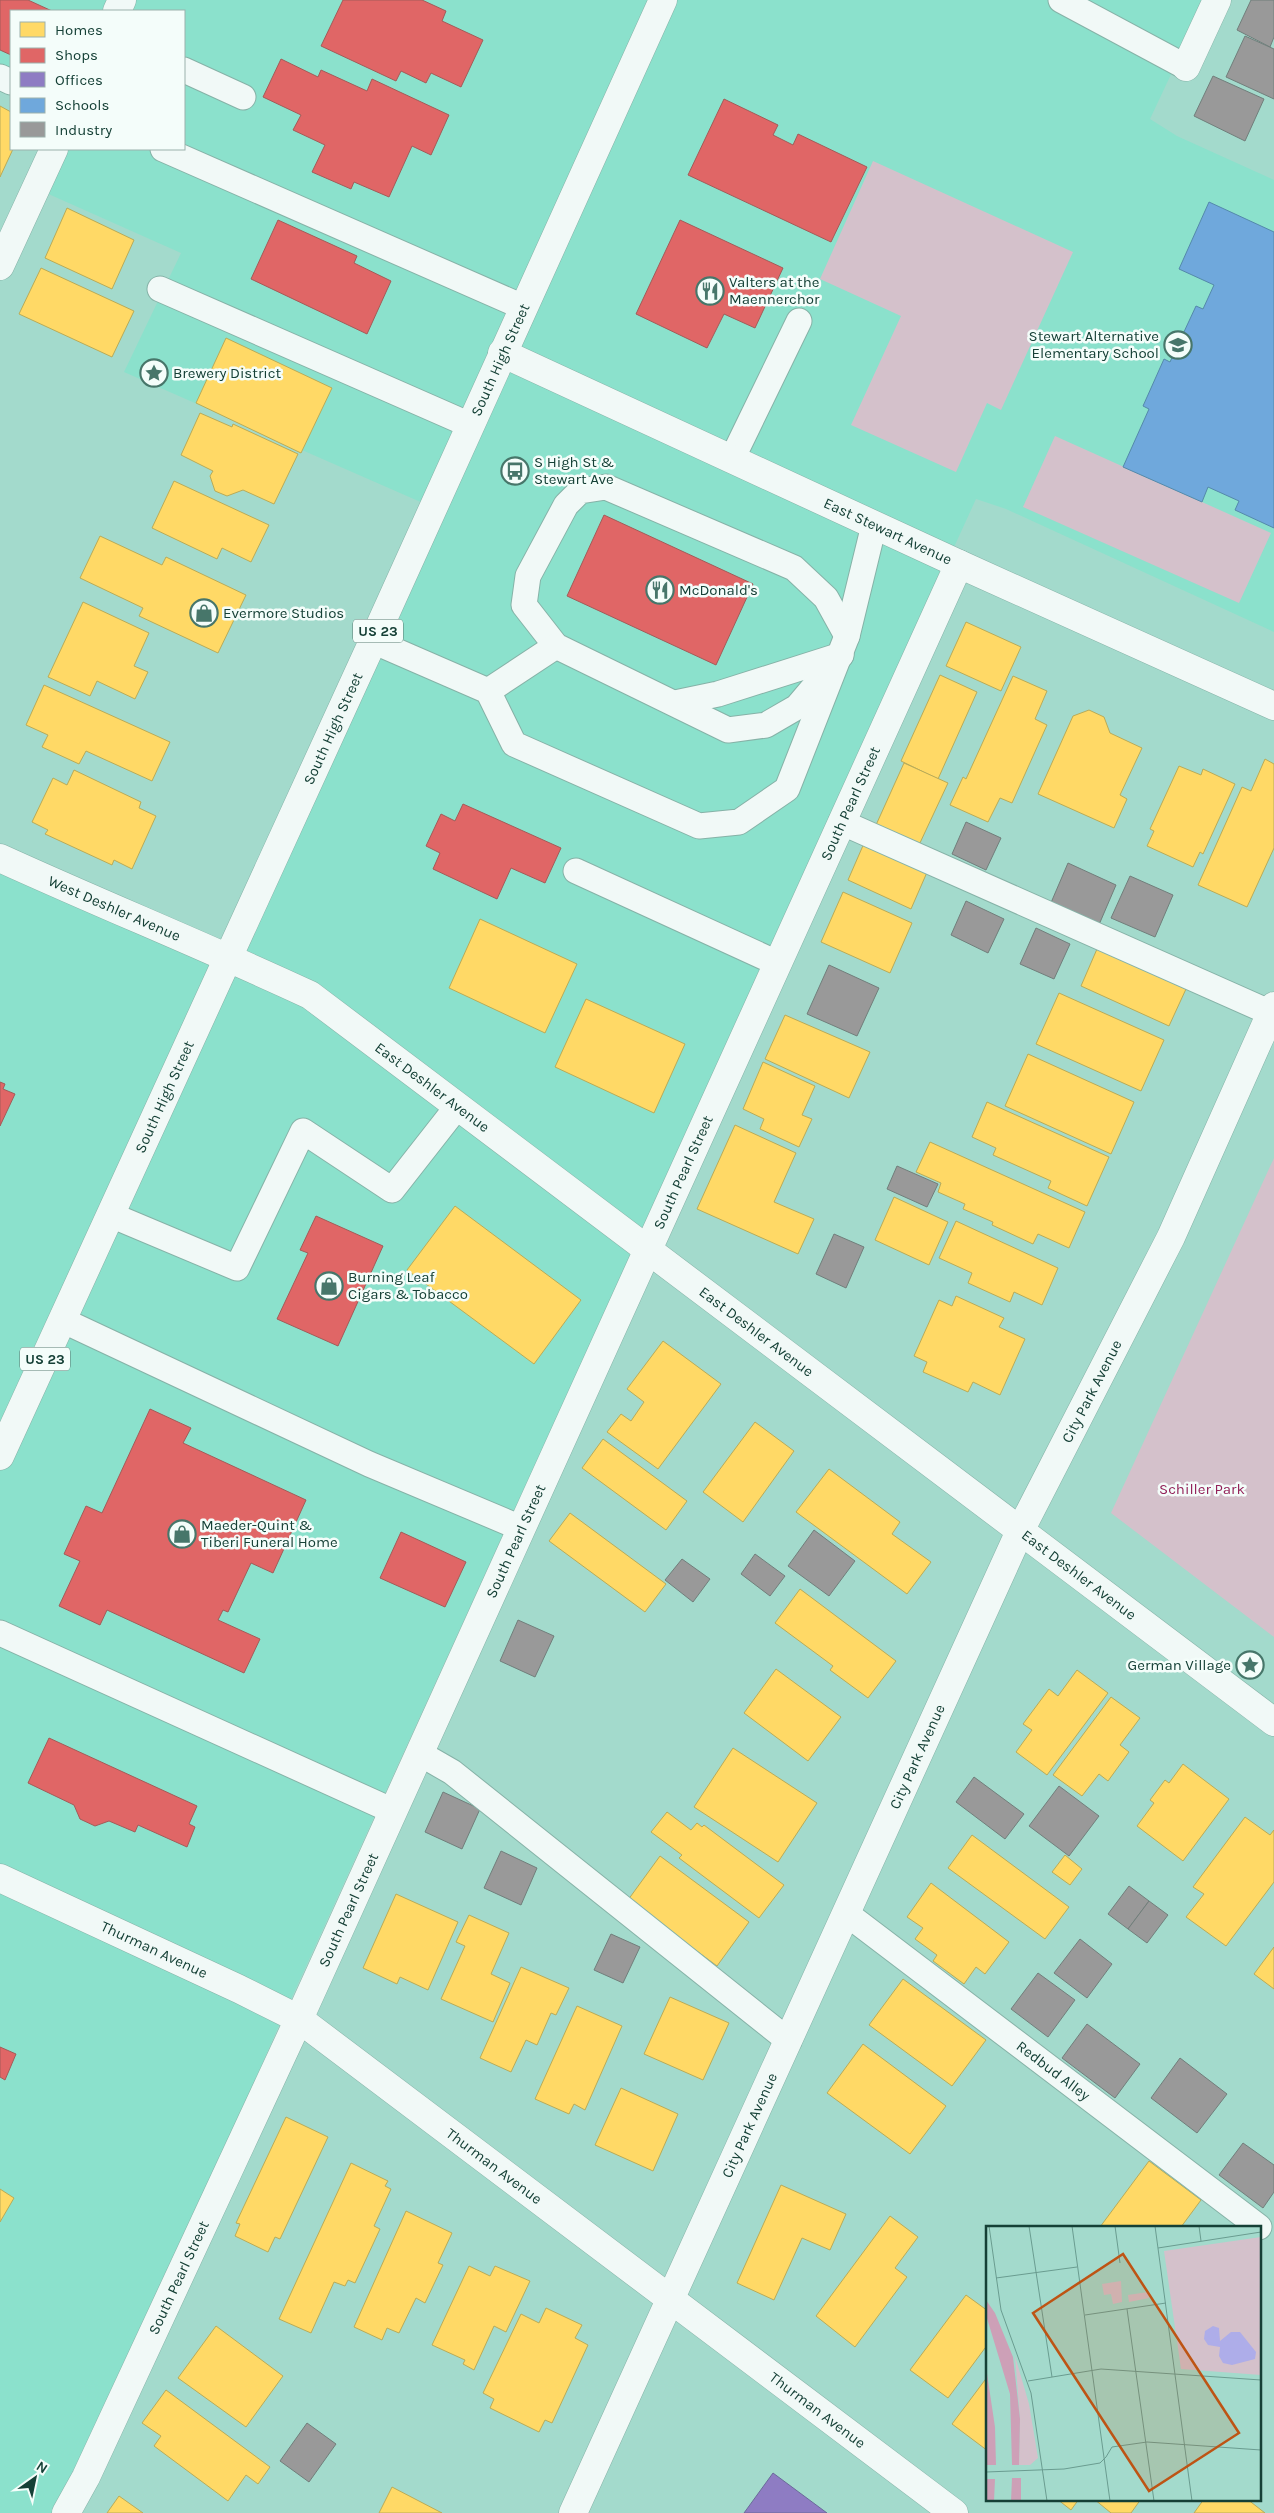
<svg xmlns="http://www.w3.org/2000/svg" width="1274" height="2513" viewBox="0 0 1274 2513" font-family="Karla,sans-serif">
<rect width="100%" height="100%" fill="#a3dacc"/>
<polygon fill="#8be1cc" points="0,0 1206,0 1150,119 1177,136 1274,180 1274,632 1006,509 976,499 280,2023 66,2513 0,2513 0,850 224,948 432,507 124,372 181,253 35,188 54,149 184,149 184,11 11,11 11,81 0,76"/>
<g fill="#d4c1cb">
<polygon points="873,161 1073,252 1001,410 987,403 956,472 851,425 901,316 820,279"/>
<polygon points="1055,436 1271,533 1239,603 1023,507"/>
<polygon points="1274,1158 1274,1637 1111,1513"/>
</g>
<g fill="#ffd966" stroke="#b9ab58">
<polygon points="0,106 11,112 11,149 13,149 0,177"/>
<polygon points="67,208 134,240 112,289 45,258"/>
<polygon points="41,268 134,311 112,357 19,314"/>
<polygon points="226,338 332,388 301,453 196,403"/>
<polygon points="200,413 232,427 233,424 298,454 274,504 243,490 227,496 215,491 210,476 213,471 181,455"/>
<polygon points="174,481 269,525 251,562 222,548 217,559 152,528"/>
<polygon points="100,536 162,565 166,557 246,595 218,653 139,616 143,608 80,578"/>
<polygon points="83,602 149,633 134,666 148,672 135,699 97,681 90,696 48,677"/>
<polygon points="966,622 1021,647 1001,691 946,666"/>
<polygon points="940,675 977,692 938,779 901,761"/>
<polygon points="1013,676 1047,691 1035,719 1047,725 1012,803 1000,798 988,822 950,805 963,777 966,779"/>
<polygon points="44,685 170,742 152,781 86,751 79,764 42,747 48,735 26,725"/>
<polygon points="1089,710 1104,717 1110,733 1142,748 1120,795 1127,799 1114,828 1038,794 1073,716"/>
<polygon points="1265,759 1274,764 1274,848 1247,907 1198,885 1242,787 1251,791"/>
<polygon points="904,763 948,783 919,845 876,825"/>
<polygon points="1179,766 1201,775 1203,769 1235,784 1203,854 1200,852 1193,867 1147,846 1154,831 1150,829"/>
<polygon points="74,770 141,802 139,808 156,816 132,869 114,860 112,865 45,834 48,830 32,822 53,778 67,785"/>
<polygon points="865,841 928,870 911,909 848,880"/>
<polygon points="843,892 912,923 890,973 821,942"/>
<polygon points="480,919 577,964 545,1033 449,988"/>
<polygon points="1097,949 1186,989 1169,1026 1081,986"/>
<polygon points="1059,993 1164,1040 1141,1091 1036,1044"/>
<polygon points="586,999 685,1044 654,1113 555,1067"/>
<polygon points="785,1015 870,1052 849,1098 765,1059"/>
<polygon points="1028,1054 1134,1102 1111,1154 1005,1106"/>
<polygon points="763,1062 815,1086 802,1115 812,1119 799,1147 760,1129 764,1119 743,1109"/>
<polygon points="987,1102 1109,1157 1087,1206 1048,1188 1051,1181 993,1155 996,1148 972,1137"/>
<polygon points="735,1125 796,1153 774,1202 814,1219 798,1254 697,1209"/>
<polygon points="930,1142 1085,1212 1069,1248 1038,1234 1033,1244 992,1225 993,1222 963,1209 965,1204 938,1192 941,1183 916,1172"/>
<polygon points="894,1197 948,1222 929,1265 875,1240"/>
<polygon points="455,1206 581,1300 534,1364 407,1270"/>
<polygon points="956,1221 1058,1268 1042,1305 1014,1292 1010,1302 968,1283 972,1273 939,1258"/>
<polygon points="956,1296 1004,1318 999,1327 1025,1339 1000,1395 973,1382 968,1392 923,1372 927,1362 914,1356 939,1300 952,1306"/>
<polygon points="663,1341 721,1384 658,1469 607,1432 621,1414 631,1421 644,1402 627,1389"/>
<polygon points="755,1422 794,1451 743,1522 703,1492"/>
<polygon points="603,1439 687,1501 666,1530 582,1468"/>
<polygon points="829,1469 900,1522 892,1534 931,1562 907,1594 796,1512"/>
<polygon points="570,1513 666,1584 645,1612 549,1541"/>
<polygon points="800,1589 896,1661 868,1698 830,1670 833,1666 775,1623"/>
<polygon points="776,1669 841,1717 808,1761 744,1713"/>
<polygon points="1077,1670 1108,1693 1047,1775 1016,1752 1032,1730 1023,1724 1049,1689 1058,1696"/>
<polygon points="1111,1697 1140,1718 1120,1745 1129,1752 1108,1781 1099,1774 1082,1796 1053,1775"/>
<polygon points="733,1748 817,1803 778,1862 694,1807"/>
<polygon points="1183,1764 1229,1799 1183,1861 1137,1826 1154,1803 1150,1800 1165,1780 1169,1783"/>
<polygon points="667,1812 691,1830 697,1823 702,1827 704,1825 784,1885 759,1918 679,1858 682,1855 651,1832"/>
<polygon points="1245,1817 1270,1835 1274,1830 1274,1882 1226,1946 1186,1917 1204,1894 1193,1887"/>
<polygon points="972,1835 1069,1907 1045,1939 948,1868"/>
<polygon points="1065,1855 1082,1869 1070,1885 1052,1872"/>
<polygon points="660,1856 749,1922 717,1966 628,1900"/>
<polygon points="931,1883 1009,1942 985,1974 976,1967 964,1984 933,1961 937,1955 915,1939 923,1928 907,1917"/>
<polygon points="396,1894 458,1922 428,1990 400,1977 397,1984 363,1968"/>
<polygon points="469,1915 509,1933 491,1974 510,1983 493,2022 441,1999 465,1946 456,1942"/>
<polygon points="1274,1947 1274,1989 1254,1974"/>
<polygon points="521,1967 569,1988 556,2015 551,2013 537,2045 526,2040 511,2072 480,2058"/>
<polygon points="903,1979 986,2040 952,2086 869,2025"/>
<polygon points="670,1997 729,2023 703,2080 644,2054"/>
<polygon points="577,2006 622,2026 585,2110 574,2104 569,2114 535,2099"/>
<polygon points="863,2044 946,2106 910,2154 827,2093"/>
<polygon points="621,2088 678,2114 653,2171 595,2145"/>
<polygon points="286,2117 328,2137 280,2239 275,2237 268,2252 235,2236 240,2224 236,2223"/>
<polygon points="1149,2161 1201,2200 1181,2227 1100,2227"/>
<polygon points="351,2163 388,2181 385,2186 391,2189 374,2226 380,2229 355,2283 348,2280 345,2286 334,2282 311,2333 279,2319"/>
<polygon points="781,2185 846,2214 830,2250 802,2238 774,2300 737,2283"/>
<polygon points="0,2189 14,2198 0,2222"/>
<polygon points="406,2211 452,2233 438,2263 443,2265 425,2303 416,2298 399,2333 387,2328 382,2340 354,2327"/>
<polygon points="890,2216 918,2237 895,2268 907,2277 855,2347 816,2316"/>
<polygon points="469,2266 490,2276 495,2266 530,2281 506,2332 494,2326 474,2370 463,2364 465,2360 432,2345"/>
<polygon points="966,2295 988,2311 988,2344 948,2398 910,2370"/>
<polygon points="546,2308 582,2325 575,2338 588,2345 552,2423 545,2420 539,2432 490,2408 494,2399 483,2393 521,2314 539,2323"/>
<polygon points="216,2326 283,2376 246,2427 178,2378"/>
<polygon points="988,2376 988,2451 952,2424"/>
<polygon points="166,2390 270,2467 258,2484 246,2475 228,2501 154,2446 161,2436 142,2423"/>
<polygon points="392,2487 442,2513 379,2513"/>
<polygon points="119,2496 143,2513 107,2513"/>
<polygon points="1057,2499 1079,2499 1071,2510"/>
<polygon points="1094,2499 1141,2499 1131,2513 1111,2513"/>
<polygon points="1204,2499 1247,2499 1265,2513 1194,2513"/>
</g>
<g fill="#e06666" stroke="#a35b58">
<polygon points="0,0 28,0 52,11 11,11 11,55 0,50"/>
<polygon points="343,0 422,0 446,11 442,21 483,40 461,87 431,73 426,83 401,71 396,81 321,46"/>
<polygon points="281,59 318,77 321,70 367,91 372,79 449,115 431,155 412,146 389,197 354,182 351,189 312,172 325,145 293,130 301,115 263,97"/>
<polygon points="724,99 778,125 773,135 793,145 798,134 867,167 831,242 688,175"/>
<polygon points="278,220 357,256 354,263 391,281 367,334 251,279"/>
<polygon points="680,220 783,268 755,328 724,314 707,348 636,314"/>
<polygon points="604,515 753,584 716,665 567,596"/>
<polygon points="463,804 561,848 545,883 511,868 497,899 433,869 440,853 426,846 441,814 455,821"/>
<polygon points="0,1082 5,1084 3,1089 15,1094 0,1126"/>
<polygon points="316,1216 383,1246 338,1346 277,1319 308,1253 300,1250"/>
<polygon points="150,1409 191,1428 183,1443 306,1500 273,1573 251,1563 228,1612 223,1610 218,1620 260,1639 244,1673 107,1610 100,1625 59,1606 80,1561 64,1554 86,1506 102,1513"/>
<polygon points="401,1532 466,1562 445,1607 380,1578"/>
<polygon points="49,1738 197,1806 189,1824 195,1827 187,1847 138,1825 135,1832 109,1821 95,1826 80,1819 74,1805 28,1783"/>
<polygon points="0,2047 16,2054 5,2080 0,2077"/>
</g>
<polygon fill="#8e7cc3" stroke="#6a6a99" points="773,2473 827,2513 744,2513"/>
<polygon fill="#6fa8dc" stroke="#5489aa" points="1209,202 1274,232 1274,528 1235,510 1239,501 1208,487 1202,502 1123,467 1149,409 1143,406 1164,359 1170,362 1196,306 1203,309 1214,285 1179,269"/>
<g fill="#999" stroke="#717e7b">
<polygon points="1251,0 1274,0 1274,37 1270,47 1237,30"/>
<polygon points="1245,36 1274,49 1274,99 1226,77"/>
<polygon points="1213,76 1264,99 1245,141 1194,116"/>
<polygon points="966,822 1001,838 986,870 952,854"/>
<polygon points="1068,863 1116,885 1098,927 1050,905"/>
<polygon points="1130,876 1173,895 1155,937 1111,918"/>
<polygon points="966,901 1004,919 988,953 951,935"/>
<polygon points="1036,928 1070,944 1054,979 1020,964"/>
<polygon points="829,965 879,988 857,1036 807,1014"/>
<polygon points="897,1166 938,1184 927,1207 887,1189"/>
<polygon points="834,1234 864,1247 846,1288 816,1274"/>
<polygon points="814,1530 855,1561 829,1596 788,1566"/>
<polygon points="755,1554 785,1576 770,1596 741,1574"/>
<polygon points="682,1559 710,1579 693,1602 665,1580"/>
<polygon points="518,1620 554,1636 535,1677 500,1661"/>
<polygon points="974,1777 1024,1814 1005,1839 956,1802"/>
<polygon points="1059,1786 1099,1816 1069,1856 1029,1826"/>
<polygon points="443,1792 480,1809 462,1849 425,1832"/>
<polygon points="501,1851 537,1868 521,1905 484,1888"/>
<polygon points="1129,1886 1149,1901 1128,1929 1108,1914"/>
<polygon points="1149,1901 1168,1915 1147,1943 1128,1929"/>
<polygon points="611,1934 640,1947 623,1983 594,1970"/>
<polygon points="1080,1939 1112,1964 1087,1998 1054,1973"/>
<polygon points="1038,1973 1075,2000 1048,2037 1011,2009"/>
<polygon points="1087,2024 1140,2064 1115,2098 1062,2058"/>
<polygon points="1180,2058 1227,2094 1197,2133 1151,2098"/>
<polygon points="1243,2143 1274,2165 1274,2192 1263,2208 1219,2175"/>
<polygon points="307,2423 336,2444 309,2482 280,2461"/>
</g>
<g fill="none" stroke-linecap="round" stroke-linejoin="round">
<g stroke="#86b2a7" stroke-width="27">
<g id="lane">
<polyline points="1061,0 1186,67"/>
<polyline points="184,70 243,97"/>
<polyline points="0,77 11,82"/>
<polyline points="163,149 523,307"/>
<polyline points="160,289 470,425"/>
<polyline points="732,459 799,321"/>
<polyline points="373,641 488,691 514,744 699,826 739,822 787,789 847,636 874,525"/>
<polyline points="841,655 797,707 766,725 728,730 556,646 524,605 528,576 566,505 580,491 606,487 794,568 826,598 847,636"/>
<polyline points="488,691 556,646"/>
<polyline points="675,703 718,694 841,655"/>
<polyline points="841,822 1271,1013"/>
<polyline points="576,871 777,963"/>
<polyline points="111,1215 237,1268 303,1131 392,1190 457,1107"/>
<polyline points="62,1320 369,1464 521,1528"/>
<polyline points="0,1633 393,1811"/>
<polyline points="419,1753 452,1772 789,2041"/>
<path id="s1" d="M847,1914L1259,2227"/>
</g>
</g>
<g stroke="#86b2a7" stroke-width="29">
<g id="street">
<polyline points="117,11 122,0"/>
<polyline points="1186,67 1217,0"/>
<polyline points="0,266 54,149"/>
<path id="s2" d="M502,353L959,564L1274,706"/>
<path id="s3" d="M0,858C103,905 207,947 310,995L1274,1722"/>
<path id="s4" d="M66,2513L86,2477L299,2019L959,564"/>
<path id="s5" d="M573,2513L1020,1531L1171,1237L1274,1006"/>
</g>
</g>
<g stroke="#86b2a7" stroke-width="29">
<g id="secondary">
<path id="s6" d="M0,1878L239,1989L299,2019L954,2513"/>
</g>
</g>
<g stroke="#86b2a7" stroke-width="29">
<g id="primary">
<path id="s7" d="M0,1456L373,641L663,0"/>
</g>
</g>
<use href="#lane" stroke="#f1f9f7" stroke-width="25"/>
<use href="#street" stroke="#f1f9f7" stroke-width="28"/>
<use href="#secondary" stroke="#f1f9f7" stroke-width="28"/>
<use href="#primary" stroke="#f1f9f7" stroke-width="28"/>
</g>
<defs>
<g id="restaurant-ring" transform="scale(1.4375)"><circle r="9.5" fill="#f4fdfa" stroke="#47766a" stroke-width="1.5"/><path d="M-5-6h1v4h1v-4h1v4h1v-4h1v5L-1.5 .5V6h-2V.5L-5-1ZM5-6V6H3V1.5H1.5Q1.5-4 5-6Z" fill="#47766a"/></g>
<g id="school-ring" transform="scale(1.4375)"><circle r="9.5" fill="#f4fdfa" stroke="#47766a" stroke-width="1.5"/><path d="M0-5L7-2L0 1L-7-2ZM-4 1L0 2.5L4 1V4Q0 6-4 4Z" fill="#47766a"/></g>
<g id="sight-ring" transform="scale(1.4375)"><circle r="9.5" fill="#f4fdfa" stroke="#47766a" stroke-width="1.5"/><path d="M0-6L1.8-2.2L6-1.7L2.9 1.2L3.7 5.4L0 3.3L-3.7 5.4L-2.9 1.2L-6-1.7L-1.8-2.2Z" fill="#47766a"/></g>
<g id="bus-ring" transform="scale(1.4375)"><circle r="9.5" fill="#f4fdfa" stroke="#47766a" stroke-width="1.5"/><path d="M-5-6H5V4H4V6H2V4H-2V6H-4V4H-5ZM-3.5-4V0h7V-4ZM-3.5 1.2v1.5H-2V1.2ZM2 1.2v1.5H3.5V1.2Z" fill="#47766a"/></g>
<g id="shop-ring" transform="scale(1.4375)"><circle r="9.5" fill="#f4fdfa" stroke="#47766a" stroke-width="1.5"/><path d="M-5-2.5h2.3a2.7 3.5 0 0 1 5.4 0H5L5.5 6h-11ZM-1.5-2.5h3a1.5 2.3 0 0 0-3 0Z" fill="#47766a"/></g>
</defs>
<g fill-rule="evenodd">
<use href="#restaurant-ring" x="710" y="291"/>
<use href="#school-ring" x="1178" y="345"/>
<use href="#sight-ring" x="154" y="373"/>
<use href="#bus-ring" x="515" y="471"/>
<use href="#restaurant-ring" x="660" y="590"/>
<use href="#shop-ring" x="204" y="613"/>
<use href="#shop-ring" x="329" y="1286"/>
<use href="#shop-ring" x="182" y="1534"/>
<use href="#sight-ring" x="1250" y="1665"/>
</g>
<g text-anchor="middle" dominant-baseline="central" stroke-width="5" stroke-linejoin="round" paint-order="stroke">
<g fill="#f4fdfa" stroke="#587971" stroke-width="1">
<rect x="353" y="619.5" width="50" height="23" rx="4"/>
<rect x="20" y="1347.5" width="50" height="23" rx="4"/>
</g>
<g font-size="14" font-weight="bold" fill="#154036">
<text x="378" y="631">US 23</text>
<text x="45" y="1359">US 23</text>
</g>
<g font-size="15" fill="#154036" stroke="#f4fdfa" text-anchor="start">
<text x="729" y="282">Valters at the<tspan x="729" dy="17">Maennerchor</tspan></text>
<text x="1159" y="336" text-anchor="end">Stewart Alternative<tspan x="1159" dy="17">Elementary School</tspan></text>
<text x="173" y="373">Brewery District</text>
<text x="534" y="462">S High St &amp;<tspan x="534" dy="17">Stewart Ave</tspan></text>
<text x="679" y="590">McDonald's</text>
<text x="223" y="613">Evermore Studios</text>
<text x="348" y="1277">Burning Leaf<tspan x="348" dy="17">Cigars &amp; Tobacco</tspan></text>
<text x="201" y="1525">Maeder-Quint &amp;<tspan x="201" dy="17">Tiberi Funeral Home</tspan></text>
<text x="1231" y="1665" text-anchor="end">German Village</text>
</g>
<g font-size="15" fill="#154036" stroke="#f4fdfa">
<text stroke="none"><textPath href="#s7" startOffset="1205">South High Street</textPath></text>
<text stroke="none"><textPath href="#s2" startOffset="425">East Stewart Avenue</textPath></text>
<text stroke="none"><textPath href="#s7" startOffset="800">South High Street</textPath></text>
<text stroke="none"><textPath href="#s4" startOffset="1881">South Pearl Street</textPath></text>
<text stroke="none"><textPath href="#s3" startOffset="125">West Deshler Avenue</textPath></text>
<text stroke="none"><textPath href="#s3" startOffset="492">East Deshler Avenue</textPath></text>
<text stroke="none"><textPath href="#s7" startOffset="395">South High Street</textPath></text>
<text stroke="none"><textPath href="#s4" startOffset="1476">South Pearl Street</textPath></text>
<text stroke="none"><textPath href="#s3" startOffset="898">East Deshler Avenue</textPath></text>
<text stroke="none"><textPath href="#s5" startOffset="1236">City Park Avenue</textPath></text>
<text stroke="none"><textPath href="#s4" startOffset="1071">South Pearl Street</textPath></text>
<text stroke="none"><textPath href="#s3" startOffset="1302">East Deshler Avenue</textPath></text>
<text stroke="none"><textPath href="#s5" startOffset="831">City Park Avenue</textPath></text>
<text stroke="none"><textPath href="#s4" startOffset="666">South Pearl Street</textPath></text>
<text stroke="none"><textPath href="#s6" startOffset="170">Thurman Avenue</textPath></text>
<text stroke="none"><textPath href="#s1" startOffset="259">Redbud Alley</textPath></text>
<text stroke="none"><textPath href="#s5" startOffset="426">City Park Avenue</textPath></text>
<text stroke="none"><textPath href="#s6" startOffset="575">Thurman Avenue</textPath></text>
<text stroke="none"><textPath href="#s4" startOffset="261">South Pearl Street</textPath></text>
<text stroke="none"><textPath href="#s6" startOffset="980">Thurman Avenue</textPath></text>
</g>
<g font-size="15" fill="#932159" stroke="#f4fdfa">
<text x="1202" y="1489">Schiller Park</text>
</g>
</g>
<g transform="translate(986 2226)">
<rect width="275" height="275" fill="#a3dacc"/>
<path d="M275,11V149L195,143L178,25ZM135,55L136,76L127,78L125,68L118,69L116,58ZM162,66L163,72L143,76L142,69ZM29,130L43,178L52,232L44,239H33L34,193Z" fill="#d4c1cb"/>
<path d="M0,74L9,87L27,131L34,193L33,239H26L24,168L0,89ZM0,141L9,201L10,239H0ZM26,252H35V275H25ZM0,253H9L8,275H0Z" fill="#cda0b7"/>
<path d="M227,100L233,102L234,115L245,106H254L270,126L269,133L246,139L237,137L233,130L234,121L222,119L218,113L219,105Z" fill="#aeade9"/>
<path fill="none" stroke="#6a9c90" stroke-width="1" d="M3,0L15,84L45,167L61,275M43,0L66,151M86,0L124,275M129,0L134,37M169,0L206,275M213,0L215,15M172,22L275,6M10,52L91,41M141,83L168,275M99,89L180,77M42,155L115,143L275,154M120,231L126,221L161,216L275,224M0,246L78,243L114,237L120,231"/>
<path fill="#be5414" fill-opacity="0.15" stroke="#be5414" stroke-width="2.5" d="M137,28L253,207L163,265L47,87Z"/>
<rect width="275" height="275" fill="none" stroke="#154036" stroke-width="2.5"/>
</g>
<rect x="10" y="10" width="175" height="140" fill="#f4fdfa" stroke="#9bb1ac"/>
<rect x="20" y="22" width="25" height="15" fill="#ffd966" stroke="#9bb1ac"/>
<text x="55" y="35" font-size="15" fill="#154036">Homes</text>
<rect x="20" y="48" width="25" height="15" fill="#e06666" stroke="#9bb1ac"/>
<text x="55" y="60" font-size="15" fill="#154036">Shops</text>
<rect x="20" y="72" width="25" height="15" fill="#8e7cc3" stroke="#9bb1ac"/>
<text x="55" y="85" font-size="15" fill="#154036">Offices</text>
<rect x="20" y="98" width="25" height="15" fill="#6fa8dc" stroke="#9bb1ac"/>
<text x="55" y="110" font-size="15" fill="#154036">Schools</text>
<rect x="20" y="122" width="25" height="15" fill="#999999" stroke="#9bb1ac"/>
<text x="55" y="135" font-size="15" fill="#154036">Industry</text>
<g transform="translate(35 2478) rotate(33)" stroke="#f4fdfa" stroke-width="4" paint-order="stroke">
<path d="M0-4L9 19L0 12L-9 19Z" fill="#154036"/>
<text y="-8" font-size="14" font-weight="bold" text-anchor="middle" fill="#154036">N</text>
</g>
</svg>
